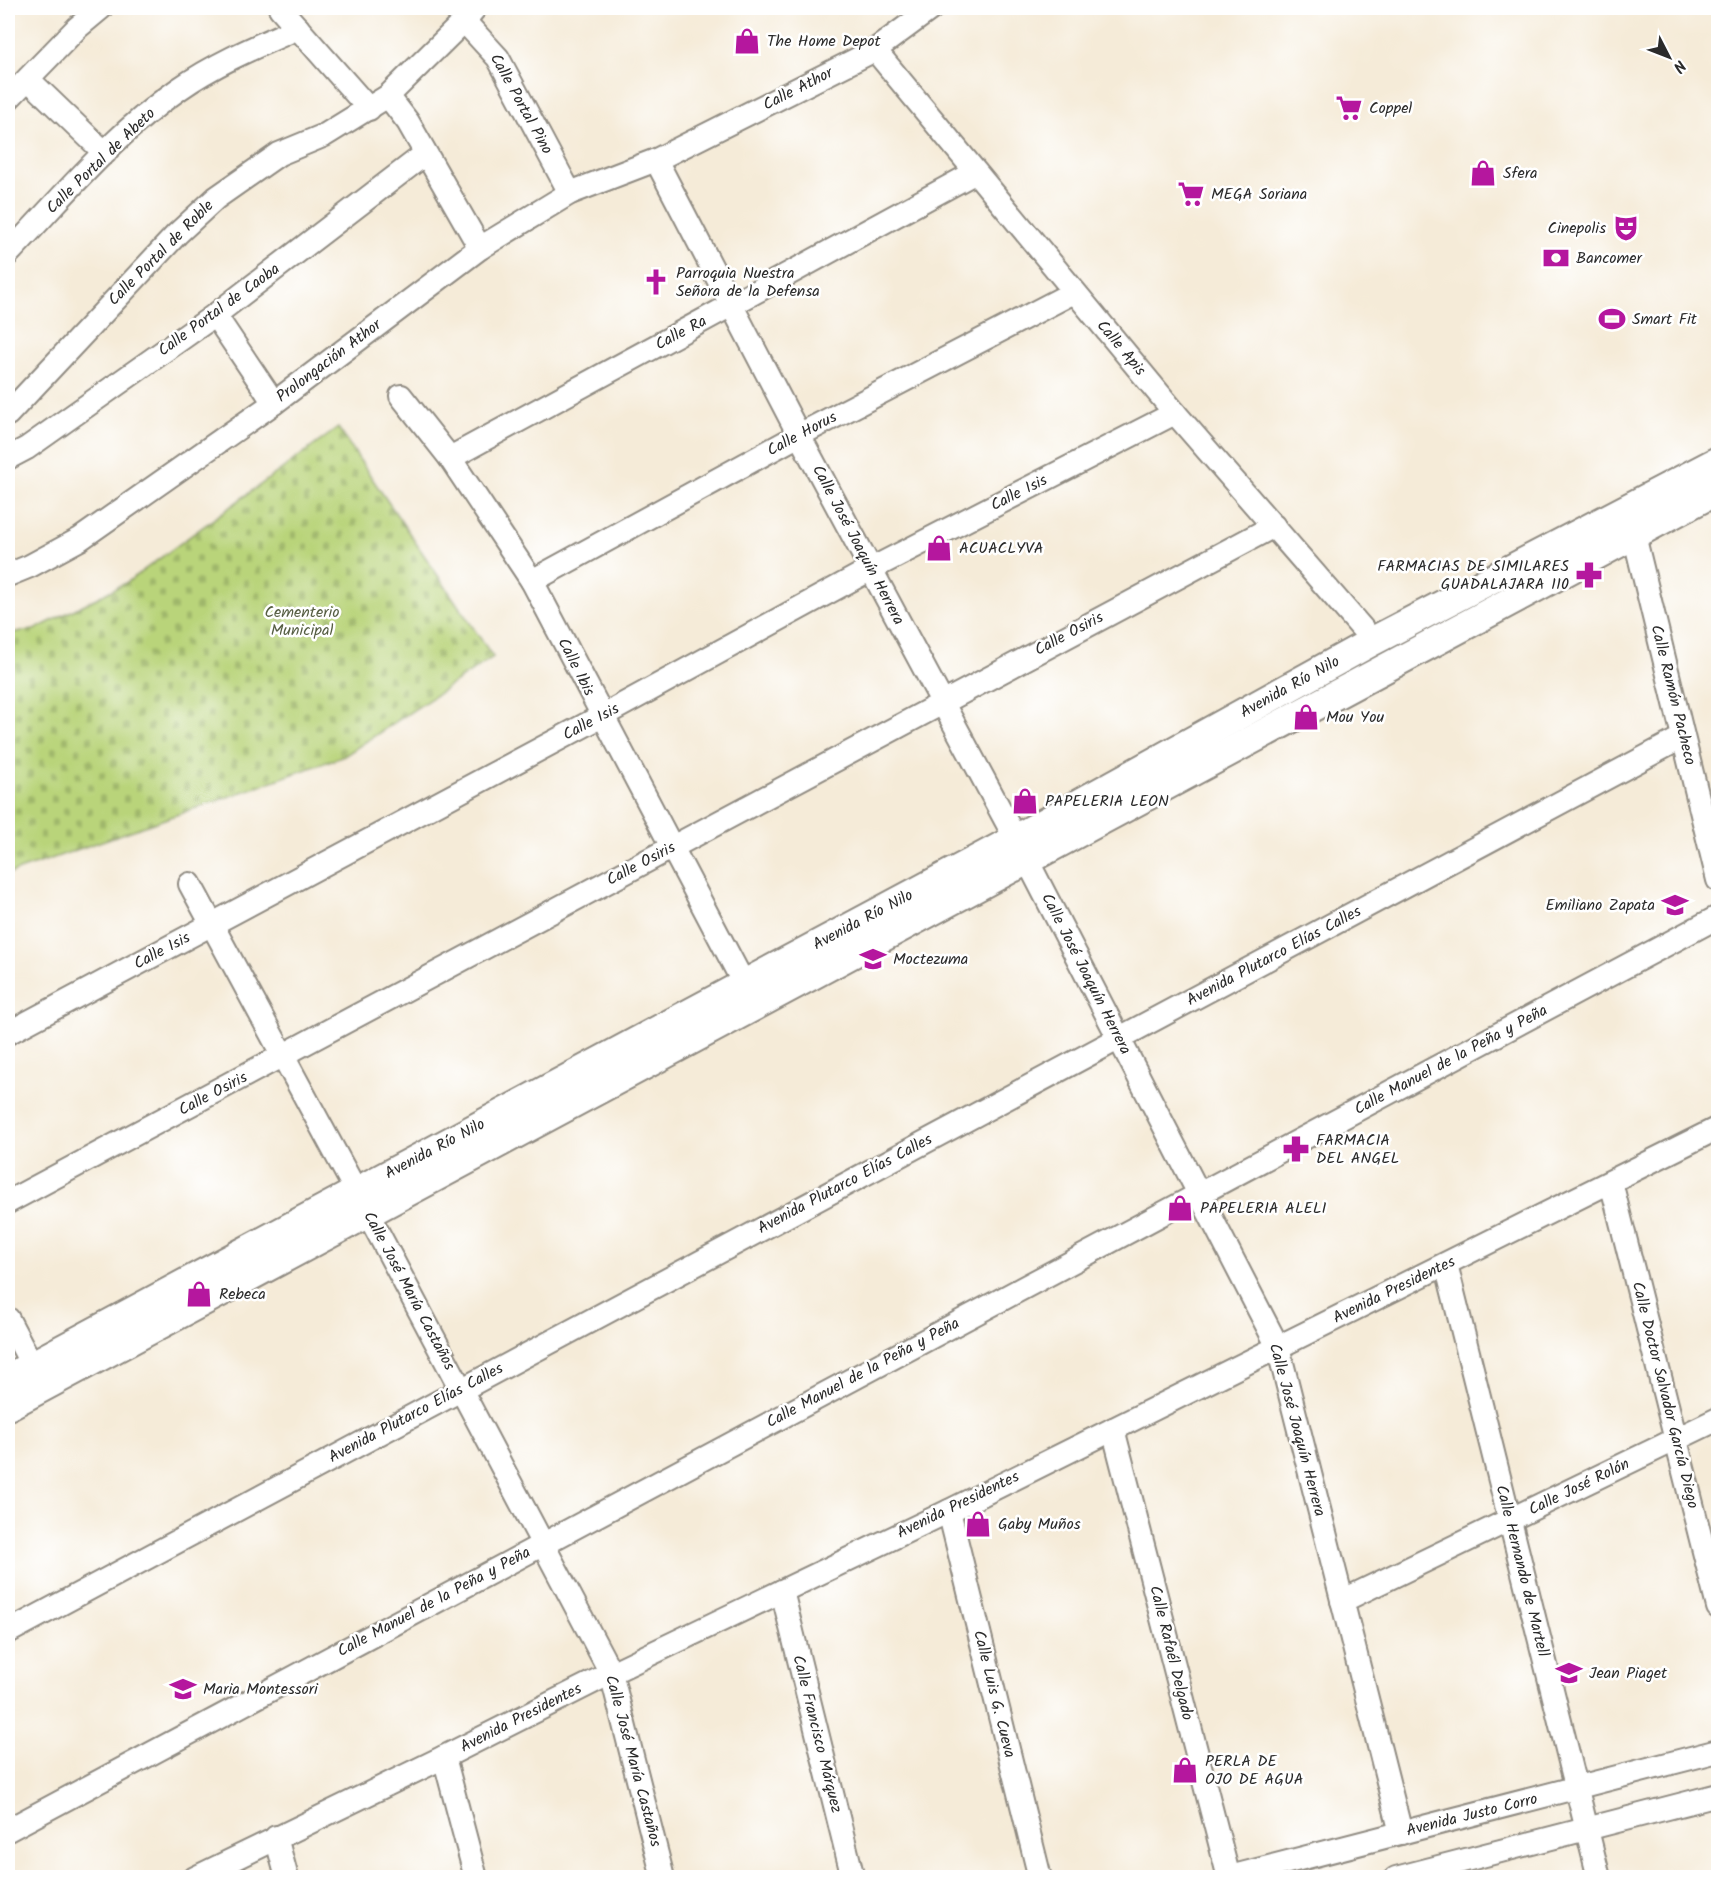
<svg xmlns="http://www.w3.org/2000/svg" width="1726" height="1885" viewBox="0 0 1726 1885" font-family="Kalam,sans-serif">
<defs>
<pattern id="cemetery-stones" width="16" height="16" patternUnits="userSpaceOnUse" patternTransform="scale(1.5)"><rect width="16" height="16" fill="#b9d47a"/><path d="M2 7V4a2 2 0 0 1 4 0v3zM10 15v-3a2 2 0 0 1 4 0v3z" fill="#9fb66a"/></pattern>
</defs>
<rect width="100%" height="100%" fill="#fff"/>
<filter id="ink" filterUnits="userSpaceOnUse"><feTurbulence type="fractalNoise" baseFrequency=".0167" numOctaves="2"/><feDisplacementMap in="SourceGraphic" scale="12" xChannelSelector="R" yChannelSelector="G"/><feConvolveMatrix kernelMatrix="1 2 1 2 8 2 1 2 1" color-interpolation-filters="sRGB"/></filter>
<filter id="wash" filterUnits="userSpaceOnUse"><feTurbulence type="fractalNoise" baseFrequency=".008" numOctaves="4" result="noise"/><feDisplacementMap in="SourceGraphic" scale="24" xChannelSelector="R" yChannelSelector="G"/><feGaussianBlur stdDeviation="1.35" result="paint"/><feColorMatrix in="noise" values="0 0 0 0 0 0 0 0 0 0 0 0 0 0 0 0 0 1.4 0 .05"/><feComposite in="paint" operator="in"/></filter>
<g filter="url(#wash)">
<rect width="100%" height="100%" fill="#f5ebd8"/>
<polygon fill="url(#cemetery-stones)" stroke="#728052" stroke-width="1.5" points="338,428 493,657 344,756 8,874 8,633 34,630 126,583"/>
</g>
<g filter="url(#ink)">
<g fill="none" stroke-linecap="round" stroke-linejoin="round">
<g stroke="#908b82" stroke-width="26">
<g id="minor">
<polyline points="280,8 369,109"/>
<polyline points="464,21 498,58 570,193"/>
<polyline points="875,50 1175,413 1373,641"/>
<polyline points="28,79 105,153"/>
<polyline points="388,96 408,122 480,248"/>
<polyline points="8,99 77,28 101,8"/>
<polyline points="656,160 799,435 1027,860 1278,1347 1401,1833"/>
<path d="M8,254C62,198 114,134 179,89C216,63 257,46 298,28"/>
<polyline points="215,315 274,403"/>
<polyline points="401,396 450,458 532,581 744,984"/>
<polyline points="8,414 177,234 216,198 279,154 325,135 388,96 464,21 475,8"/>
<polyline points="8,458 27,448 215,315 425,154"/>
<polyline points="450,458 974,173"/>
<polyline points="1627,521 1634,535 1718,880"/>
<polyline points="8,575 30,566 80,539 274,403 480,248 570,193 656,160 875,50 932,8"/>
<polyline points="532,581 799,435 1074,292"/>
<polyline points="190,884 356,1191 611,1673 663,1878"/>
<polyline points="8,1033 602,716 871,569 1175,413"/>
<polyline points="1611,1182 1718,1607"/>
<path d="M8,1202C431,979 851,749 1274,526"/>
<polyline points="1446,1264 1599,1878"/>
<polyline points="8,1319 32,1365"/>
<polyline points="1113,1429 1229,1878"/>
<polyline points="949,1511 1040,1878"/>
<polyline points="782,1591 853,1878"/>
<polyline points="1342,1601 1718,1419"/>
<polyline points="8,1632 1683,737"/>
<polyline points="444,1757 476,1878"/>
<polyline points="8,1830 1718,917"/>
<polyline points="276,1837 287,1878"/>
<polyline points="195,1878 444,1757 611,1673 949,1511 1718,1128"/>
<polyline points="1226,1878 1718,1751"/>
<polyline points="1396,1878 1718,1795"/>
</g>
</g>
<g stroke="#908b82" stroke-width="32">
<g id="major">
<polyline points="8,1378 1015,839 1373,641 1718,461"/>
<polyline points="8,1406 1718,490"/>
</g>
</g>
<use href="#minor" stroke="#fff" stroke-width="22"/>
<use href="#major" stroke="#fff" stroke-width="28"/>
</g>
</g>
<defs>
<g id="shop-bare" transform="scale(2.07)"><path d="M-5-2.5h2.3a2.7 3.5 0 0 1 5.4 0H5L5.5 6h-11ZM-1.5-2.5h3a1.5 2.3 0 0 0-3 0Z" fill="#b5179e" stroke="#fff" stroke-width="2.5" paint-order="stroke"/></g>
<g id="supermarket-bare" transform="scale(2.07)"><path d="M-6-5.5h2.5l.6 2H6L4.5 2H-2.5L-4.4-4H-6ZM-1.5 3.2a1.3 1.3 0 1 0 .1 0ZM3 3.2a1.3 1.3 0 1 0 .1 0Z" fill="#b5179e" stroke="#fff" stroke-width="2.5" paint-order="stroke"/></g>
<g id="theatre-bare" transform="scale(2.07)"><path d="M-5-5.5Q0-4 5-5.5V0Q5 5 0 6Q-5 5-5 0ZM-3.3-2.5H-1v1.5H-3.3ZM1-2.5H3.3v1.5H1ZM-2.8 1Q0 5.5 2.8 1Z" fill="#b5179e" stroke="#fff" stroke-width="2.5" paint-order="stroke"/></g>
<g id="bank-bare" transform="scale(2.07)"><path d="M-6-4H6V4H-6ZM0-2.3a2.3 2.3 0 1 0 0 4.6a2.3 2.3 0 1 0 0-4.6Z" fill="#b5179e" stroke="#fff" stroke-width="2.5" paint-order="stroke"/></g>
<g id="church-bare" transform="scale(2.07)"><path d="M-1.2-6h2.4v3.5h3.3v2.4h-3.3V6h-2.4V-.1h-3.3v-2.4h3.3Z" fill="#b5179e" stroke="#fff" stroke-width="2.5" paint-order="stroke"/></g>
<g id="stadium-bare" transform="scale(2.07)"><path d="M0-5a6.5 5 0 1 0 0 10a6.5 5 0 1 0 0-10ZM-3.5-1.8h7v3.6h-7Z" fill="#b5179e" stroke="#fff" stroke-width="2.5" paint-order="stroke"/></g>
<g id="pharmacy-bare" transform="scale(2.07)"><path d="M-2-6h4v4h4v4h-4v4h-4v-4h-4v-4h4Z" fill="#b5179e" stroke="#fff" stroke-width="2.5" paint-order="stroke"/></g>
<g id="school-bare" transform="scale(2.07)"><path d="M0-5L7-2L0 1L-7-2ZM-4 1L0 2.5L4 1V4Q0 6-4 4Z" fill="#b5179e" stroke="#fff" stroke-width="2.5" paint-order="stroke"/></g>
</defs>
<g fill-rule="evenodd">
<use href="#shop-bare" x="747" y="41"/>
<use href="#supermarket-bare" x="1349" y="108"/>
<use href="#shop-bare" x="1483" y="173"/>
<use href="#supermarket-bare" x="1191" y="194"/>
<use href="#theatre-bare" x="1626" y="228"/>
<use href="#bank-bare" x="1556" y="258"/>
<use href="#church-bare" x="656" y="282"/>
<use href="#stadium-bare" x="1612" y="319"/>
<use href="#shop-bare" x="939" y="548"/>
<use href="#pharmacy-bare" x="1589" y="575"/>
<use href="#shop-bare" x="1306" y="717"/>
<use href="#shop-bare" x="1025" y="801"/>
<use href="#school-bare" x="1675" y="905"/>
<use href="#school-bare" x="873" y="959"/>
<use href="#pharmacy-bare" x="1296" y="1149"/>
<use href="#shop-bare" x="1180" y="1208"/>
<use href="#shop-bare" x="199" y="1294"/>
<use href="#shop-bare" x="978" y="1524"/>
<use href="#school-bare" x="1569" y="1673"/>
<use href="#school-bare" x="183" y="1689"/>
<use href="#shop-bare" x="1185" y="1770"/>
</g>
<g text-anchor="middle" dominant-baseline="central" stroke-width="5" stroke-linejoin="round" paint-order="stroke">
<g font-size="16" fill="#2b2b2b" stroke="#fff" text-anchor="start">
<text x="767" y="41">The Home Depot</text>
<text x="1369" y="108">Coppel</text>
<text x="1503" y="173">Sfera</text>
<text x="1211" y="194">MEGA Soriana</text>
<text x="1606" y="228" text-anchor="end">Cinepolis</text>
<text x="1576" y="258">Bancomer</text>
<text x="676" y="273">Parroquia Nuestra<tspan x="676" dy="18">Señora de la Defensa</tspan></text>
<text x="1632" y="319">Smart Fit</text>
<text x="959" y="548">ACUACLYVA</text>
<text x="1569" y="566" text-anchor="end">FARMACIAS DE SIMILARES<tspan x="1569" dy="18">GUADALAJARA 110</tspan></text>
<text x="1326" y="717">Mou You</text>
<text x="1045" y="801">PAPELERIA LEON</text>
<text x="1655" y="905" text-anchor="end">Emiliano Zapata</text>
<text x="893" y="959">Moctezuma</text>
<text x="1316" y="1140">FARMACIA<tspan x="1316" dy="18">DEL ANGEL</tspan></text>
<text x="1200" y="1208">PAPELERIA ALELI</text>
<text x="219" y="1294">Rebeca</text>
<text x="998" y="1524">Gaby Muños</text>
<text x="1589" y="1673">Jean Piaget</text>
<text x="203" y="1689">Maria Montessori</text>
<text x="1205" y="1761">PERLA DE<tspan x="1205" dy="18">OJO DE AGUA</tspan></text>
</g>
<g font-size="16" fill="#2b2b2b" stroke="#fff">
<text transform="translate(798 89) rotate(-27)">Calle Athor</text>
<text transform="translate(521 104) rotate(61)">Calle Portal Pino</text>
<text transform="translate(101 161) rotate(-44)">Calle Portal de Abeto</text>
<text transform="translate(161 253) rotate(-45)">Calle Portal de Roble</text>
<text transform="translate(219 310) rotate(-36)">Calle Portal de Caoba</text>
<text transform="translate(681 333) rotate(-28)">Calle Ra</text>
<text transform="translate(1121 348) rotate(50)">Calle Apis</text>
<text transform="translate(329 361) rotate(-37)">Prolongación Athor</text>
<text transform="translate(802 434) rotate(-28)">Calle Horus</text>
<text transform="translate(1019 493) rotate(-27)">Calle Isis</text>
<text transform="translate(858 545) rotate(62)">Calle José Joaquín Herrera</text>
<text transform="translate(1069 634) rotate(-28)">Calle Osiris</text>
<text transform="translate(576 667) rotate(63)">Calle Ibis</text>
<text transform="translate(1290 687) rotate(-29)">Avenida Río Nilo</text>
<text transform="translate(1673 695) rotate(76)">Calle Ramón Pacheco</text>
<text transform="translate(591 722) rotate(-28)">Calle Isis</text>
<text transform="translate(641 864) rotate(-28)">Calle Osiris</text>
<text transform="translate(863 920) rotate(-28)">Avenida Río Nilo</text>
<text transform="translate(162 951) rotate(-28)">Calle Isis</text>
<text transform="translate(1274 956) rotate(-28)">Avenida Plutarco Elías Calles</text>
<text transform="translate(1086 974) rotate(63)">Calle José Joaquín Herrera</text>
<text transform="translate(1451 1060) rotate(-28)">Calle Manuel de la Peña y Peña</text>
<text transform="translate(213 1094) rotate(-28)">Calle Osiris</text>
<text transform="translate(435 1149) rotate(-28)">Avenida Río Nilo</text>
<text transform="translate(845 1184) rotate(-28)">Avenida Plutarco Elías Calles</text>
<text transform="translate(1394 1290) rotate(-26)">Avenida Presidentes</text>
<text transform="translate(409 1291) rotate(62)">Calle José María Castaños</text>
<text transform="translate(863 1373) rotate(-28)">Calle Manuel de la Peña y Peña</text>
<text transform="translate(1665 1395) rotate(76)">Calle Doctor Salvador García Diego</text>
<text transform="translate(416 1413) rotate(-28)">Avenida Plutarco Elías Calles</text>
<text transform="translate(1297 1430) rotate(75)">Calle José Joaquín Herrera</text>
<text transform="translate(1579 1487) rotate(-26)">Calle José Rolón</text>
<text transform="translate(958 1505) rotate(-26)">Avenida Presidentes</text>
<text transform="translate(1522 1571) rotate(76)">Calle Hernando de Martell</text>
<text transform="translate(434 1602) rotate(-28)">Calle Manuel de la Peña y Peña</text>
<text transform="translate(1171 1653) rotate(76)">Calle Rafaél Delgado</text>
<text transform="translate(994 1694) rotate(76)">Calle Luis G. Cueva</text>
<text transform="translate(521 1718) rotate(-27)">Avenida Presidentes</text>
<text transform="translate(817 1734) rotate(76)">Calle Francisco Márquez</text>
<text transform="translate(633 1761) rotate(75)">Calle José María Castaños</text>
<text transform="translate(1472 1815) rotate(-14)">Avenida Justo Corro</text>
</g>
<g font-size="16" fill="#565e43" stroke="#fff">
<text x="302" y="612">Cementerio<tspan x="302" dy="18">Municipal</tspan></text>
</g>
</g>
<rect width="1726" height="1885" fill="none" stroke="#fff" stroke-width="30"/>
<g transform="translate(1669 57) rotate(132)" stroke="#ffffff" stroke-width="4.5" paint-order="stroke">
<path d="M0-4.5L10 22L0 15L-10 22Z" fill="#2b2b2b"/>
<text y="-9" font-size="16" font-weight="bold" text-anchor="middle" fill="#2b2b2b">N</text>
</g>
</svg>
